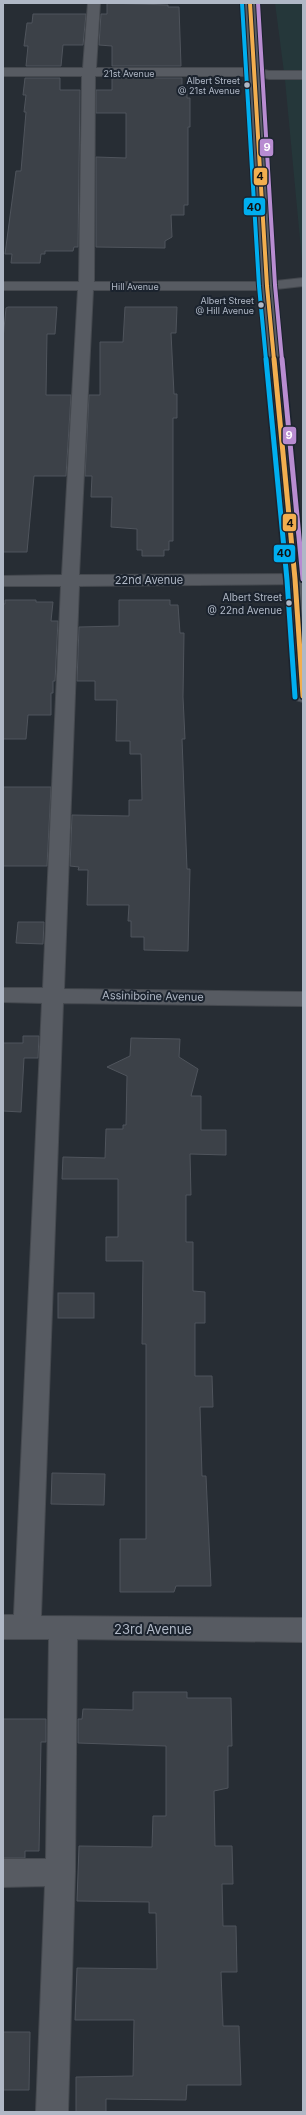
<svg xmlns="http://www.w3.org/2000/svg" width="306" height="2115" viewBox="0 0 306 2115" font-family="Inter,sans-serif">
<rect width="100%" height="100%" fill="#272d34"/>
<polygon fill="#25373a" points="275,3 303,3 303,271 285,80"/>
<g fill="#3c4148" stroke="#4f545c">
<polygon points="107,3 168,5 168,7 179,7 181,66 112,66 112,46 99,45 101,14 107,14"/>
<polygon points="33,14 86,14 83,45 63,45 61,66 26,66 28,46 24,46 27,23 32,23"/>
<polygon points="25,78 60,78 60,90 80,90 78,247 74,247 73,251 45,251 45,254 41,254 40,263 11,263 12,254 5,254 16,171 21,171 26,112 24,112 26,95 23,95"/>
<polygon points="112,78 182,78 182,90 187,89 187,98 190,98 190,127 188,127 188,205 184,205 184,215 171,215 172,237 165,241 165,248 96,247 96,157 126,158 126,113 96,113 96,90 112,90"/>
<polygon points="8,307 57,307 55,334 47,334 46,395 71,395 66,476 34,476 27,552 3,552 3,339 6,308"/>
<polygon points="125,307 177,307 176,333 171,333 174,394 177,394 177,418 173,418 173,541 169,541 169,550 164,550 164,556 142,556 142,550 137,550 137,529 111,527 112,497 91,497 92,476 85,476 89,395 100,395 100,342 123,342"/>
<polygon points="5,600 36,600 36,602 53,602 51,621 58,621 55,681 53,681 53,693 51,693 51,715 28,715 26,739 3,739 3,604 5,604"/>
<polygon points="119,600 170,600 170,605 178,605 180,633 184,633 183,697 185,739 182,739 187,869 190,869 188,951 144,950 144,937 131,937 131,921 128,921 129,905 87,905 88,870 78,870 79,867 70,866 72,815 129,816 129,800 142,800 141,754 130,754 130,741 116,741 117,700 95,700 95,681 77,681 79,627 119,626"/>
<polygon points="3,787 51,787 47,866 3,866"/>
<polygon points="18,922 44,922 43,944 16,943"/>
<polygon points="23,1036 39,1036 38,1058 24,1058 21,1112 3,1111 3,1043 23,1043"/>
<polygon points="131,1038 180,1039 179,1057 198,1069 191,1096 201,1096 201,1130 226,1130 226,1155 190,1154 191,1195 186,1195 186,1242 193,1242 193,1291 205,1292 205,1323 195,1323 195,1376 212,1376 213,1407 200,1407 202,1476 206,1476 211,1586 176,1586 174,1592 120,1592 120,1539 146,1539 146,1344 142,1344 143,1261 106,1261 106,1237 118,1237 118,1179 62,1179 63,1157 105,1158 106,1129 123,1129 123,1125 126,1125 127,1076 107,1067 130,1056"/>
<rect x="58" y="1293" width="36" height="25"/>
<polygon points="52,1473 105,1474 104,1505 51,1504"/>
<polygon points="133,1692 187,1692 187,1698 231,1698 232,1746 228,1746 228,1788 214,1791 215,1846 232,1846 233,1884 222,1884 223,1926 236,1926 237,1972 221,1972 223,2026 239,2026 241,2085 187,2085 186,2100 106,2099 106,2112 76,2112 76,2077 133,2076 134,2020 75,2020 77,1968 157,1969 156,1913 149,1913 149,1902 77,1901 79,1846 152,1847 153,1816 166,1816 166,1746 78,1743 78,1719 82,1719 83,1709 133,1710"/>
<polygon points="3,1719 46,1719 46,1742 41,1742 39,1851 25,1851 25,1858 3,1858"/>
<polygon points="3,2032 30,2032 29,2090 3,2090"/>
</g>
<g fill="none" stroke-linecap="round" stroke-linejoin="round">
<g stroke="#45494f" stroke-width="2">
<polygon id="minor" points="88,3 100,3 96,68 254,68 269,71 303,71 303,79 269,79 254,76 95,76 94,282 267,282 303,278 303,286 267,290 93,290 79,575 303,574 303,584 79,586 64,989 303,992 303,1006 63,1003 41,1616 303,1618 303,1642 77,1639 75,1872 68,2112 36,2112 45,1886 3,1887 3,1859 46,1859 49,1639 3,1639 3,1615 14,1615 42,1003 3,1002 3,988 43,988 61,586 3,586 3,576 62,575 78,290 3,290 3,282 79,282 82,76 3,76 3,68 83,68"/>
</g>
<g stroke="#444951" stroke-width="2">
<polygon id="major" points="244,3 256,3 274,286 303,571 303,702 296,700 294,696 286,579 260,286"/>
</g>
<use href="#minor" fill="#575b62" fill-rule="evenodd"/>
<use href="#major" fill="#595d64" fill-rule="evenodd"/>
<g stroke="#1b232e" stroke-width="6">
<polyline id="bus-1-far1" points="250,3 267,286 274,360"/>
</g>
<g stroke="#1b232e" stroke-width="8">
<polyline id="bus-1" points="274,359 295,579 303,696"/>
</g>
<g stroke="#1b232e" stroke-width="6">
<polyline id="bus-2-far1" points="242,3 259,286 266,360"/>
</g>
<g stroke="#1b232e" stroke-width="8">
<polyline id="bus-2" points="266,359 287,580 295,697"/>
</g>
<g stroke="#1b232e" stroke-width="6">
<polyline id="bus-3-far1" points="258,3 275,285 282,360"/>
</g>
<g stroke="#1b232e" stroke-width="8">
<polyline id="bus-3" points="282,359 303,579"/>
</g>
<use href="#bus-1-far1" stroke="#f2ae4f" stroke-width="4"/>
<use href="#bus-1" stroke="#f2ae4f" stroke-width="5"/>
<use href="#bus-2-far1" stroke="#00aeef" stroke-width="4"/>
<use href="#bus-2" stroke="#00aeef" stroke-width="5"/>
<use href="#bus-3-far1" stroke="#b88cd1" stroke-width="4"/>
<use href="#bus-3" stroke="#b88cd1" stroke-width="5"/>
</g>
<g fill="#b0b8c6" stroke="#1b232e" stroke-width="1.5">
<circle cx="247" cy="85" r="3.5"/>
<circle cx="261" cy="305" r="3.5"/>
<circle cx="289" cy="603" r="3.5"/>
</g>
<g text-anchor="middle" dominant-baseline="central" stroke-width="4" stroke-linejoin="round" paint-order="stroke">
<g font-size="9" fill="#b0b8c6" stroke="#1b232e">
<text x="129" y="73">21st Avenue</text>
<text x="135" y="286">Hill Avenue</text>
</g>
<g font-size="9" fill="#b0b8c6" stroke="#1b232e" text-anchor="end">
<text x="240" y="80">Albert Street<tspan x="240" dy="10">@ 21st Avenue</tspan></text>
<text x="254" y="300">Albert Street<tspan x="254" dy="10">@ Hill Avenue</tspan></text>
</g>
<g font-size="10" fill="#b0b8c6" stroke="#1b232e" text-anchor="end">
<text x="282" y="597">Albert Street<tspan x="282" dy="13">@ 22nd Avenue</tspan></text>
</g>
<g font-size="11" fill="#b0b8c6" stroke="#1b232e">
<text x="149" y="580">22nd Avenue</text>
<text transform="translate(153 996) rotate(1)">Assiniboine Avenue</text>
</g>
<g font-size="13" fill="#b0b8c6" stroke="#1b232e">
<text x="153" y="1629">23rd Avenue</text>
</g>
</g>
<g stroke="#1b232e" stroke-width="1.5">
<rect x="259" y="138" width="15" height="19" rx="4" fill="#b88cd1"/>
<rect x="253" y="167" width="15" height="19" rx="4" fill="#f2ae4f"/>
<rect x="243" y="197" width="23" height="19" rx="4" fill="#00aeef"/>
<rect x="282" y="426" width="15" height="19" rx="4" fill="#b88cd1"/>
<rect x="282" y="513" width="15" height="19" rx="4" fill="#f2ae4f"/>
<rect x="273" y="544" width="23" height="19" rx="4" fill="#00aeef"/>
</g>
<g font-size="11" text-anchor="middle" font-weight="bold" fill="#fff">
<text x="267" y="151">9</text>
<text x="289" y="439">9</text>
</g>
<g font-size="11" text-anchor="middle" font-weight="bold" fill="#111">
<text x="260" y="180">4</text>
<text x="254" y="211">40</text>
<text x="290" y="527">4</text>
<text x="284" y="557">40</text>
</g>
<rect width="306" height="2115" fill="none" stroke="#b0b8c6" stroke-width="8"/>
</svg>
